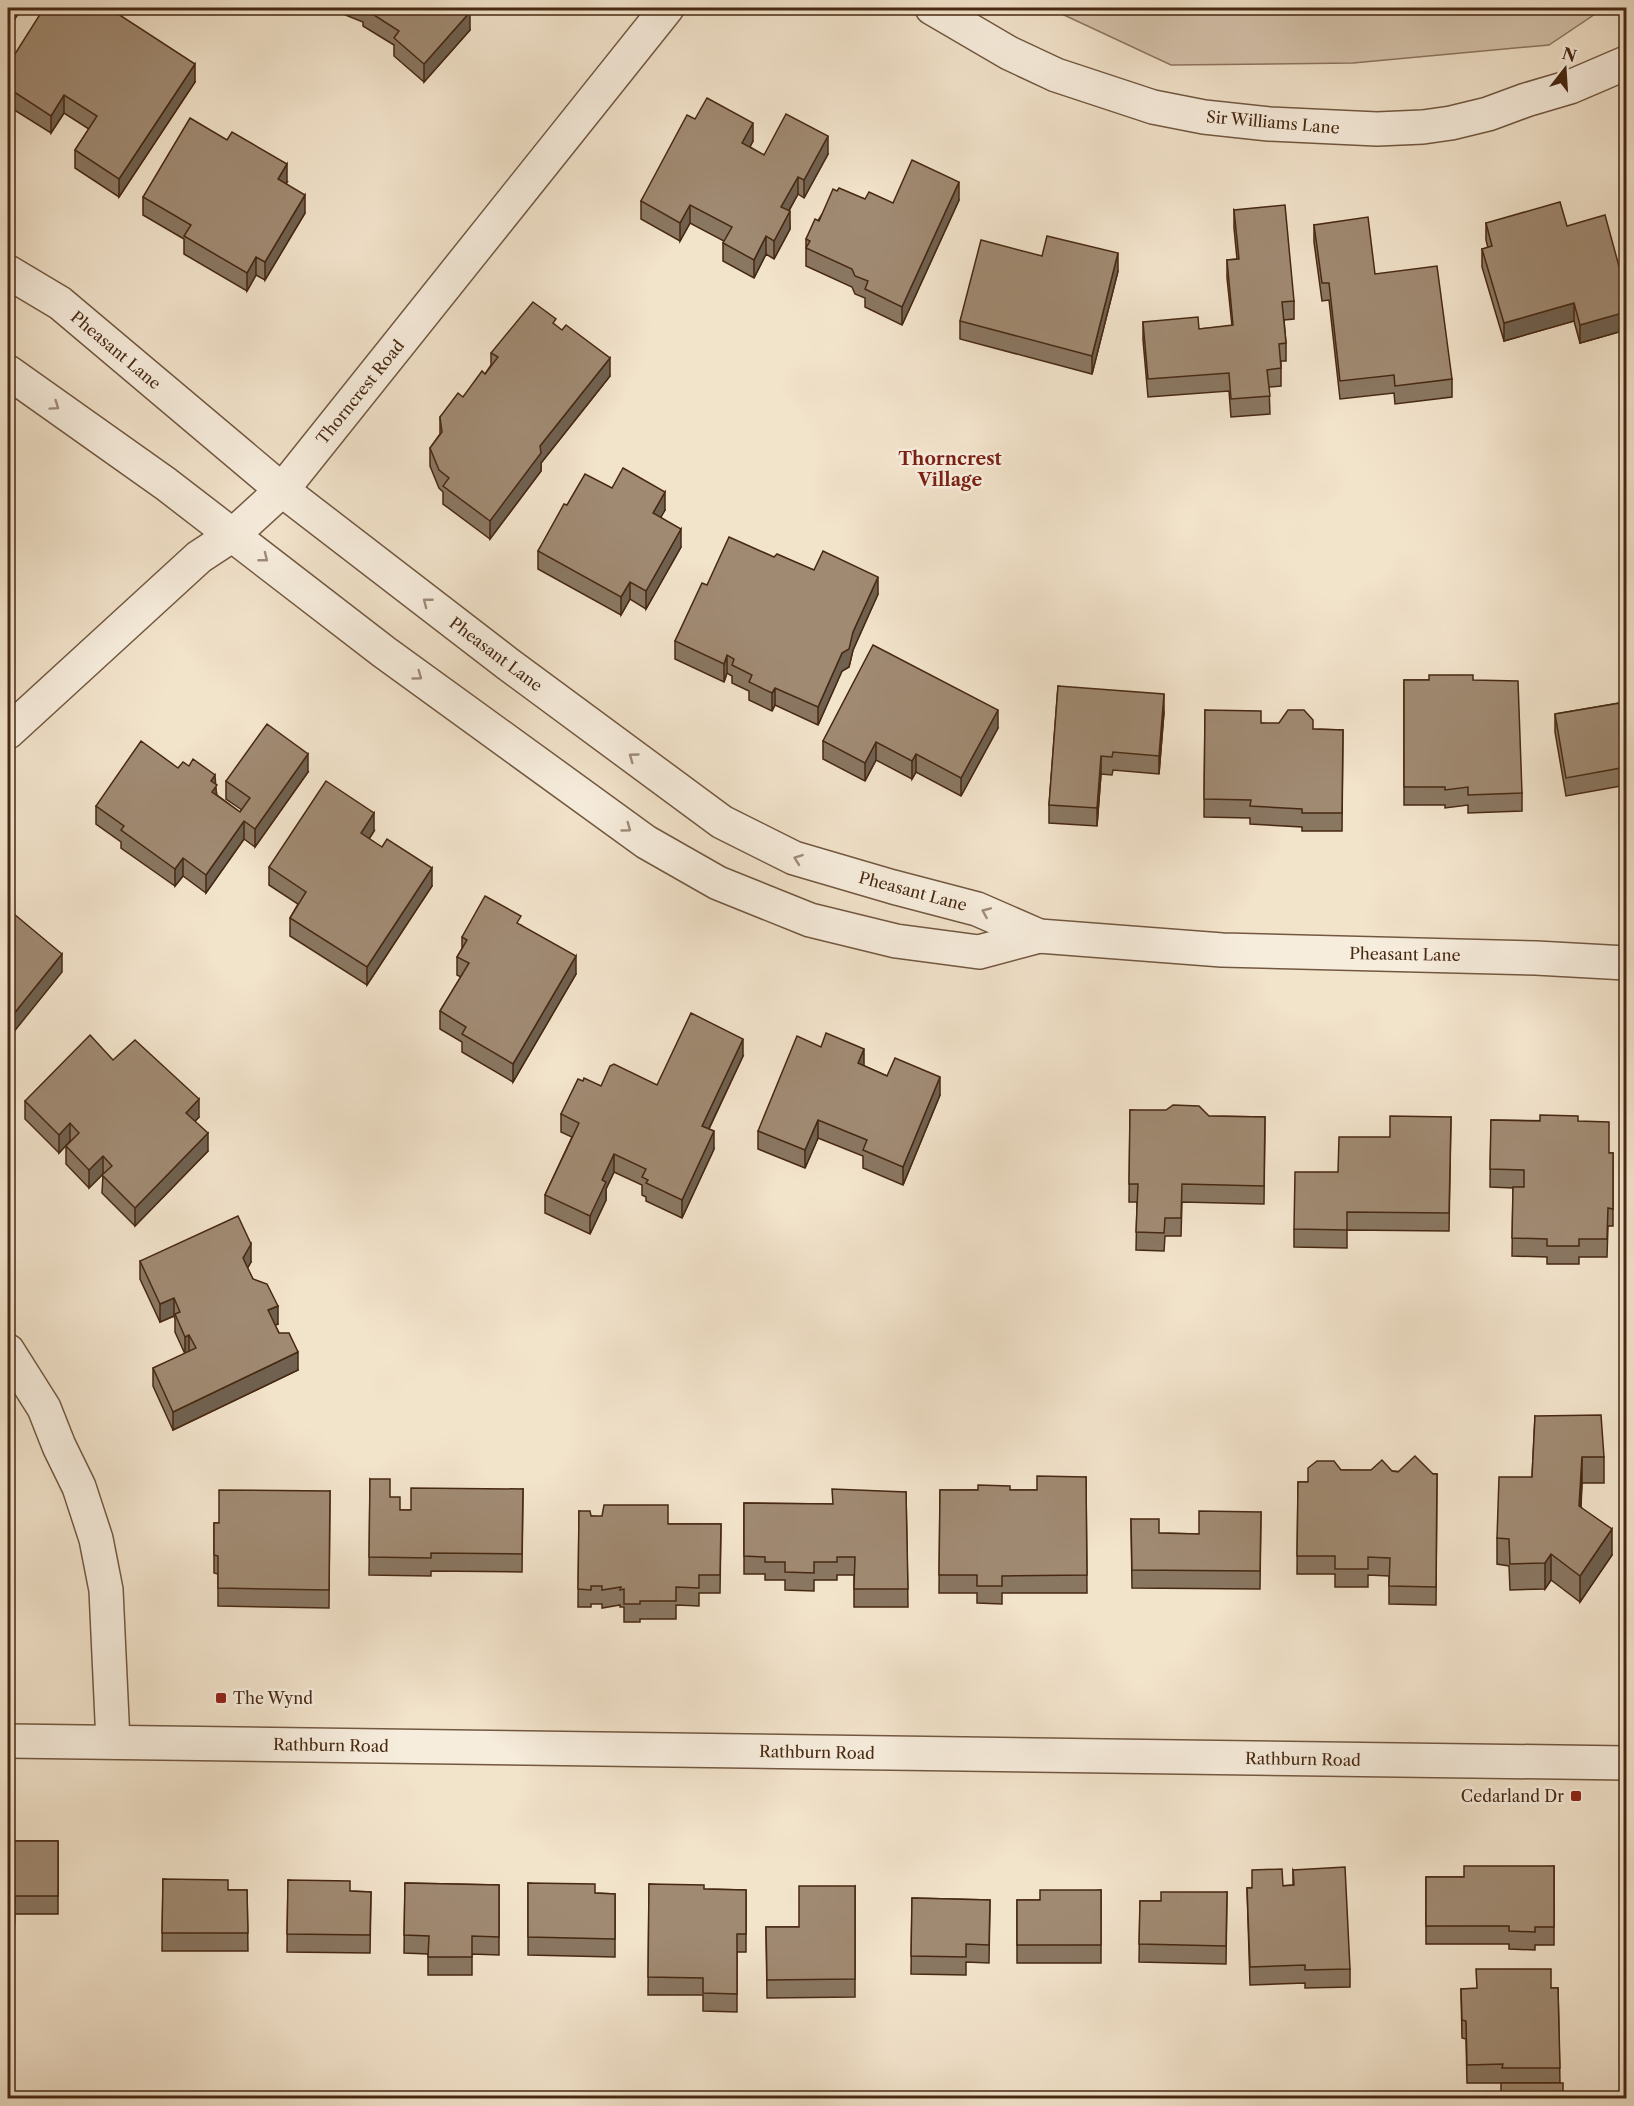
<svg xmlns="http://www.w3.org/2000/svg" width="1634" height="2106" viewBox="0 0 1634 2106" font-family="'Libre Caslon Text',serif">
<rect width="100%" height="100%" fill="#f2e3cb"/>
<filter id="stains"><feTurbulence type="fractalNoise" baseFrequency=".00333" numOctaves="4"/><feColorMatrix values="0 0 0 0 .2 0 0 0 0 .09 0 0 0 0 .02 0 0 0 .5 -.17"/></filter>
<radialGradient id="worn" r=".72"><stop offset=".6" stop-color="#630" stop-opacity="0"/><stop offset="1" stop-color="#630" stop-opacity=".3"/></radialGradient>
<polygon fill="#d5c3ac" stroke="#8e765f" stroke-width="1.5" points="1049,8 1604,8 1549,45 1353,63 1171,65"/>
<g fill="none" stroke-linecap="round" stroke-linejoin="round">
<g stroke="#725840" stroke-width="36">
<g id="minor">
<polyline points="932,8 1009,53 1056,75 1153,107 1204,117 1269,124 1377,129 1423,127 1451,123 1488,114 1526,100 1570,87 1626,63"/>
<polyline points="8,272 60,303 282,490 508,664 722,822 794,858 893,887 977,909 1039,936 1222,950 1536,958 1626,963"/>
<polyline points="8,372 166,484 384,652 646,842 718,883 810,920 896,941 979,952 1039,936"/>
<polyline points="8,732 199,557 234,534 282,490 667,8"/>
<polyline points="8,1351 44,1408 59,1446 79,1487 96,1539 106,1590 113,1742"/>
<polyline points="8,1741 1626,1763"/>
</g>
</g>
<use href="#minor" stroke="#f7eddd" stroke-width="33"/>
</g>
<g fill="#8a7762" stroke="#472912" stroke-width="1.5">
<polygon points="328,8 465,8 470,30 424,82 394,56 394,45 363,26 363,22"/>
<polygon points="8,65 195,82 119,197 75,168 75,150 89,129 64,113 51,133 8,106"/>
<polygon points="695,119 753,141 750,147 764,155 828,154 804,198 798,194 789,211 790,229 774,259 766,254 754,278 723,261 723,243 724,241 690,223 680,241 641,219 641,201"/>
<polygon points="287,182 286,183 305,213 265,280 256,275 247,291 184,254 184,239 143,215 143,197"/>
<polygon points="837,191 865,199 893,203 959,200 902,325 865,307 865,298 855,294 852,287 806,266 806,239"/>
<polygon points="1234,210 1294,301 1294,319 1284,320 1286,343 1286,361 1281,361 1281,386 1269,387 1270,414 1231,417 1229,391 1148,397 1143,340 1143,322 1199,329 1232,326 1227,278 1227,260 1237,259 1234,228"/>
<polygon points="1486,223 1567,226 1626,319 1626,330 1580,343 1574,321 1504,341 1482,267 1482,249 1488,248 1486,240"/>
<polygon points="1314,225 1375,274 1452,379 1452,397 1395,404 1394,393 1340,399 1329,300 1322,301 1314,242"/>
<polygon points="1042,256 1118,271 1092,374 960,339 960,321"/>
<polygon points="556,326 610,376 541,463 541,471 490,539 443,504 443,492 439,488 430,466 430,448 440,434 440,417 463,397 485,374 491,365 491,353"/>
<polygon points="612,488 665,510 660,517 681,547 646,609 630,599 621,615 538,569 538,551 567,505"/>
<polygon points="774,557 814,570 878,594 853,650 849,667 842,671 818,725 775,705 772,711 749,700 749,691 732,683 732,676 727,673 724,682 675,659 675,641 707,585"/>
<polygon points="1404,680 1473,680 1522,793 1522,811 1468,813 1468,805 1445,808 1445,805 1404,805"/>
<polygon points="1058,686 1164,712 1159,774 1113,770 1112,775 1101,774 1097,826 1049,823 1049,805"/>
<polygon points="1626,702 1626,785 1566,796 1555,732 1555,714"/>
<polygon points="1205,710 1261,723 1313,729 1343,730 1342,831 1302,831 1302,827 1250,824 1250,818 1204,817"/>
<polygon points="998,728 961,796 916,772 912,779 876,760 865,781 823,759 823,741"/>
<polygon points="308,772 255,847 244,839 206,893 183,876 175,886 121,848 121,842 96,824 96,806 215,785 217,795 240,812 242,810 226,799 226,781"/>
<polygon points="374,831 369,839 432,886 367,985 290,936 290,918 298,904 269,885 269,867"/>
<polygon points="521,925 576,974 513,1082 462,1052 462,1042 440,1029 440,1011 461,977 457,975 457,957 462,949 462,937"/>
<polygon points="743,1056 709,1129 714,1149 682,1218 646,1201 646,1197 642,1195 642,1185 614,1172 606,1189 606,1200 590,1234 545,1213 545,1195 572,1137 561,1132 561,1114 583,1081 601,1086 657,1085"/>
<polygon points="113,1060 199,1117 195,1121 208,1151 135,1226 102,1193 103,1174 89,1188 66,1164 66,1146 70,1141 59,1153 25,1119 25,1101"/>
<polygon points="864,1066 887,1076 940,1095 903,1185 863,1168 863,1156 818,1138 805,1168 758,1149 758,1131"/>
<polygon points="1130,1110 1209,1116 1265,1117 1264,1204 1182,1202 1181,1236 1165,1236 1164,1251 1136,1250 1137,1202 1129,1202"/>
<polygon points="1451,1117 1449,1231 1347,1230 1347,1248 1294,1247 1294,1229 1390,1137"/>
<polygon points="1491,1120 1578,1121 1609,1153 1613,1153 1613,1226 1608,1226 1607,1257 1579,1257 1579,1264 1547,1264 1547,1257 1512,1256 1513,1188 1490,1187"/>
<polygon points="140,1261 251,1262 247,1268 253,1279 278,1324 275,1325 298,1370 173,1430 153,1386 153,1368 185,1354 175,1332 175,1319 174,1316 160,1322 140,1279"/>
<polygon points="1535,1416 1604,1457 1604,1483 1582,1483 1581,1507 1612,1555 1580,1602 1551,1580 1545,1589 1510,1590 1509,1566 1497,1564 1497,1538 1532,1477"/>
<polygon points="1341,1470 1392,1471 1437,1474 1436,1605 1389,1604 1389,1576 1368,1575 1368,1587 1335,1587 1335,1574 1297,1574 1298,1482 1308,1482"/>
<polygon points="1086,1477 1087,1593 1002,1593 1002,1604 977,1603 977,1593 939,1593 940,1490 1037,1490"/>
<polygon points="370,1479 400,1510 411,1510 523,1489 522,1572 431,1571 431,1576 369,1575"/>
<polygon points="330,1491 329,1608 218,1606 218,1574 214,1573 214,1523 219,1523"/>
<polygon points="906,1492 908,1607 854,1607 854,1575 837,1575 837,1580 814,1580 814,1591 785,1590 785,1580 765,1580 765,1574 744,1574 744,1503 833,1504"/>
<polygon points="579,1511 591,1516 668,1524 721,1524 720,1593 699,1593 699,1606 676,1605 676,1619 640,1619 640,1622 624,1622 624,1607 620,1607 620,1605 602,1608 602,1604 591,1604 591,1607 578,1607"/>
<polygon points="1261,1512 1260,1589 1132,1588 1131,1519 1159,1533 1199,1534"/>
<polygon points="8,1841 58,1841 58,1914 15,1914 14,1934 8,1934"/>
<polygon points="1554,1866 1554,1945 1535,1945 1535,1950 1509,1949 1509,1944 1426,1944 1426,1877 1464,1877"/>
<polygon points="1293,1870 1350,1969 1350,1987 1305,1988 1305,1983 1250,1985 1247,1888 1293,1885"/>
<polygon points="163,1879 228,1890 247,1890 248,1951 162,1951"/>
<polygon points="288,1880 350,1891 371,1892 370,1953 287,1952"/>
<polygon points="405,1883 499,1885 499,1955 472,1954 472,1975 428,1975 428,1954 404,1953"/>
<polygon points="528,1883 595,1893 615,1894 615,1957 528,1955"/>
<polygon points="649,1884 704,1889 746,1890 746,1952 737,1952 737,2012 703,2011 703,1995 648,1995"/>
<polygon points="855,1886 855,1997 767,1998 766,1927 799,1927"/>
<polygon points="1101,1890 1101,1963 1017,1963 1017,1900 1040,1900"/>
<polygon points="1227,1892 1226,1964 1139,1962 1140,1901 1161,1901"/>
<polygon points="912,1898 990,1900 989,1963 966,1962 966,1975 911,1974"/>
<rect x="8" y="1951" width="4" height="108"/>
<polygon points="1558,1988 1560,2083 1467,2083 1466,2039 1462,2038 1461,1989"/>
</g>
<g fill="#706150" stroke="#472912" stroke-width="1.5">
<polygon points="10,8 22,8 8,30 8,12"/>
<polygon points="470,12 470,30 424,82 424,64"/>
<polygon points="195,64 195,82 119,197 119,179"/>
<polygon points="64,95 64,113 51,133 51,116"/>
<polygon points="753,123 753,141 742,161 742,143"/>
<polygon points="828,136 828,154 804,198 804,180"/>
<polygon points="287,164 287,182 278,197 278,179"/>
<polygon points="798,177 798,194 781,224 781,207"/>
<polygon points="959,182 959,200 902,325 902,307"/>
<polygon points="305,195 305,213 265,280 265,262"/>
<polygon points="690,205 690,223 680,241 680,223"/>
<polygon points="790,211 790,229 774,259 774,241"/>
<polygon points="766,236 766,254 754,278 754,260"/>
<polygon points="1118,253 1118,271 1092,374 1092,356"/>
<polygon points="256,257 256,275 247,291 247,273"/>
<polygon points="1626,300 1626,330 1580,343 1580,325"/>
<polygon points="1574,303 1574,321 1504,341 1504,323"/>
<polygon points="610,358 610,376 541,463 541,471 490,539 490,521 540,446"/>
<polygon points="665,492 665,510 653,531 653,513"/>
<polygon points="9,522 9,540 8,542 8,524"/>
<polygon points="681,529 681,547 646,609 646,591"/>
<polygon points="878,577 878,594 853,650 849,667 842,671 818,725 818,707 842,653 853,632"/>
<polygon points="630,582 630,599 621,615 621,597"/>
<polygon points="727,655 727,673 724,682 724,664"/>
<polygon points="775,688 775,705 772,711 772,693"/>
<polygon points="1164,694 1164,712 1159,774 1159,756"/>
<polygon points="998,710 998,728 961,796 961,778"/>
<polygon points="876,742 876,760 865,781 865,763"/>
<polygon points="308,754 308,772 255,847 255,829"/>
<polygon points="916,754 916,772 912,779 912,761"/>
<polygon points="1101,756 1101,774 1097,826 1097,808"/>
<polygon points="215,775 217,803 212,810 211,781"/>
<polygon points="374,813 374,831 361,851 361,833"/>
<polygon points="244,821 244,839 206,893 206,875"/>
<polygon points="183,858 183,876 175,886 175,869"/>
<polygon points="432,868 432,886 367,985 367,967"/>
<polygon points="62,954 62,972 8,1039 8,1021"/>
<polygon points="576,956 576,974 513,1082 513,1064"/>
<polygon points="743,1039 743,1056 702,1143 702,1126"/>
<polygon points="864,1049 864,1067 858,1063"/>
<polygon points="12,1070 12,1088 8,1094 8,1076"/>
<polygon points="940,1077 940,1095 903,1185 903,1167"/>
<polygon points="199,1099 199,1117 186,1131 186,1113"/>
<polygon points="818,1120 818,1138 805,1168 805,1150"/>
<polygon points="70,1123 70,1141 59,1153 59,1135"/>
<polygon points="714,1131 714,1149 682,1218 682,1200"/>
<polygon points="208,1133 208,1151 135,1226 135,1208"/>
<polygon points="614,1154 614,1172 606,1189 606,1200 590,1234 590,1216 602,1180"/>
<polygon points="103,1156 103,1174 89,1188 89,1170"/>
<polygon points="251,1244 251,1262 243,1276 243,1258"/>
<polygon points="174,1298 174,1316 160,1322 160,1304"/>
<polygon points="278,1306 278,1324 268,1328 268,1310"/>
<polygon points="189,1335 189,1353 185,1355 185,1337"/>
<polygon points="298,1352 298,1370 173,1430 173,1412"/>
<polygon points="1582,1457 1582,1483 1579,1532 1579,1506"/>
<polygon points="1612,1529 1612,1555 1580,1602 1580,1576"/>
<polygon points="1551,1554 1551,1580 1545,1589 1545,1563"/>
</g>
<g fill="#a08a72" stroke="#472912" stroke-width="1.5">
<polygon points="44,8 109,8 195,64 119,179 75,150 97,116 64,95 51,116 8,88 8,65"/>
<polygon points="363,8 465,8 470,12 424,64 394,38 399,31"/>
<polygon points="707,98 753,123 742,143 764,155 786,114 828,136 804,180 798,177 781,207 790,211 774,241 766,236 754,260 723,243 732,227 690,205 680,223 641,201 687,115 695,119"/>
<polygon points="190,118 227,140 232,132 287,164 278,179 305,195 265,262 256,257 247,273 184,236 191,225 143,197"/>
<polygon points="912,160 959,182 902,307 865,289 868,281 855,276 852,269 806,248 810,241 806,239 815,219 819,221 833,189 837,191 839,188 865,199 869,192 893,203"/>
<polygon points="1560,202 1567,226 1605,215 1626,292 1626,300 1623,302 1626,312 1580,325 1574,303 1504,323 1482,249 1492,246 1486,223"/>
<polygon points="1285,205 1294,301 1282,302 1286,343 1279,344 1281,368 1267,370 1270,396 1231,399 1229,373 1148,379 1143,322 1198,317 1199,329 1233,325 1227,260 1239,259 1234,210"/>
<polygon points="1368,217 1375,274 1437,266 1452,379 1395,386 1394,375 1340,381 1329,283 1322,283 1314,225"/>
<polygon points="1047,236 1118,253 1092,356 960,321 981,240 1042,256"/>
<polygon points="533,302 556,319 553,323 562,330 566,325 610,358 540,446 541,453 490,521 443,486 449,478 439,470 430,448 442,432 440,417 458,393 463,397 482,371 485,374 498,357 491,353"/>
<polygon points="623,468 665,492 653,513 681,529 646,591 630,582 621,597 538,551 564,504 567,505 585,474 612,488"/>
<polygon points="729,537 774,557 777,554 814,570 823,551 878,577 853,632 849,649 842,653 818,707 775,688 772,693 749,682 752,675 732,665 734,659 727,655 724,664 675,641 702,583 707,585"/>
<polygon points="873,645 998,710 961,778 916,754 912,761 876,742 865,763 823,741"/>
<polygon points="1429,675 1473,675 1473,680 1518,681 1522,793 1468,795 1468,787 1445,790 1445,787 1404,787 1404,680 1429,680"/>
<polygon points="1058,686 1164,694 1159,756 1113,752 1112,757 1101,756 1097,808 1049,805"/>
<polygon points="1626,702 1626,767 1566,778 1555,714"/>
<polygon points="1205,710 1261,711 1261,723 1279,723 1288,710 1304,710 1313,720 1313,729 1343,730 1342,813 1302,813 1302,809 1250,806 1251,800 1204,799"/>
<polygon points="267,724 308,754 255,829 244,821 206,875 183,858 175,869 121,830 124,826 96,806 141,741 178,768 183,762 189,766 193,759 215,775 211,781 217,785 212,792 240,812 250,798 226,781"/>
<polygon points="326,781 374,813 361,833 382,847 387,839 432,868 367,967 290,918 306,892 269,867"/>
<polygon points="485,896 521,916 517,923 576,956 513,1064 462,1034 466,1027 440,1011 469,963 457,957 467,940 462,937"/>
<polygon points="8,909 62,954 8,1021"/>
<polygon points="691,1013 743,1039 702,1126 714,1131 682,1200 646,1183 648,1180 642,1177 646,1169 614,1154 602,1180 606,1182 590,1216 545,1195 579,1123 561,1114 578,1079 583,1081 584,1078 601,1086 610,1066 614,1064 657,1085"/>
<polygon points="826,1033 864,1049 858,1063 887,1076 895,1058 940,1077 903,1167 863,1150 867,1140 818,1120 805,1150 758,1131 797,1036 821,1047"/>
<polygon points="90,1035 113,1060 135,1040 199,1099 186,1113 208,1133 135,1208 102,1175 112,1166 103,1156 89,1170 66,1146 79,1133 70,1123 59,1135 25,1101"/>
<polygon points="8,1067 12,1070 8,1076"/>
<polygon points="1173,1105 1199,1106 1209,1116 1265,1117 1264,1186 1182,1184 1181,1218 1165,1218 1164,1233 1136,1232 1138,1184 1129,1184 1130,1110 1166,1110"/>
<polygon points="1540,1115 1578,1116 1578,1121 1609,1122 1609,1153 1613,1153 1613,1209 1608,1208 1607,1239 1579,1239 1579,1246 1547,1246 1547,1239 1512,1238 1513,1187 1524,1187 1524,1170 1490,1169 1491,1120 1540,1121"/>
<polygon points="1390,1116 1451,1117 1449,1213 1347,1212 1347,1230 1294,1229 1295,1172 1338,1172 1339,1137 1390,1137"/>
<polygon points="238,1216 251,1244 243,1258 253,1279 267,1284 278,1306 268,1310 279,1333 289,1333 298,1352 173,1412 153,1368 196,1348 189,1335 185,1337 175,1314 180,1312 174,1298 160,1304 140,1261"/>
<polygon points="1601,1415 1604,1457 1582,1457 1579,1506 1612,1529 1580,1576 1551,1554 1545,1563 1510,1564 1509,1539 1497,1538 1499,1477 1532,1477 1535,1416"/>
<polygon points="1415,1456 1433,1474 1437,1474 1436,1587 1389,1586 1390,1558 1368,1557 1368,1569 1335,1569 1335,1556 1297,1556 1298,1482 1308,1482 1308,1468 1317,1461 1334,1461 1341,1470 1371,1470 1382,1460 1392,1471 1398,1472"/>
<polygon points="1037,1476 1086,1477 1087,1575 1002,1576 1002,1586 977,1586 977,1575 939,1575 940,1490 978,1490 978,1485 1010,1486 1010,1490 1037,1490"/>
<polygon points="370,1479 390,1479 390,1497 400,1497 400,1510 411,1510 411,1488 523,1489 522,1554 431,1553 431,1558 369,1557"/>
<polygon points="832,1489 906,1492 908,1589 854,1589 855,1557 837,1557 837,1562 814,1562 814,1573 785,1572 785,1562 765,1562 765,1557 744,1556 744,1503 833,1504"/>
<polygon points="219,1490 330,1491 329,1590 218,1588 218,1556 214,1555 214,1523 219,1523"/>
<polygon points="604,1505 668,1505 668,1524 721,1524 720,1575 699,1575 699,1588 676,1587 676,1601 640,1601 640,1604 624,1604 624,1589 620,1590 621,1587 602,1590 602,1586 591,1586 591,1590 578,1589 579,1511 590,1511 591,1516 602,1516"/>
<polygon points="1199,1511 1261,1512 1260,1571 1132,1570 1131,1519 1159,1519 1159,1533 1199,1534"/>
<polygon points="8,1841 58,1841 58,1896 15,1896 14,1916 8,1916"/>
<polygon points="1464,1866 1554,1866 1554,1927 1535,1927 1535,1932 1509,1931 1509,1926 1426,1926 1426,1877 1464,1877"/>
<polygon points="1345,1867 1350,1969 1305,1970 1305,1965 1250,1967 1247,1888 1252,1888 1252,1870 1282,1869 1283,1886 1294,1885 1293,1870"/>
<polygon points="163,1879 228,1880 228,1890 247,1890 248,1933 162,1933"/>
<polygon points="288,1880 350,1881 350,1891 371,1892 370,1935 287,1934"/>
<polygon points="405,1883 499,1885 499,1937 472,1936 472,1957 428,1957 429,1936 404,1935"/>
<polygon points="528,1883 595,1884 595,1893 615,1894 615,1939 528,1937"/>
<polygon points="649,1884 704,1885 704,1889 746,1890 746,1934 737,1934 737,1994 703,1993 703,1978 648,1977"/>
<polygon points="799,1886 855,1886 855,1979 767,1980 766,1927 799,1927"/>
<polygon points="1040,1890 1101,1890 1101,1945 1017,1945 1017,1900 1040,1900"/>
<polygon points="1161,1892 1227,1892 1226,1946 1139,1944 1140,1901 1161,1901"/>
<polygon points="912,1898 990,1900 989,1945 966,1944 966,1957 911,1956"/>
<rect x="8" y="1951" width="4" height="90"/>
<polygon points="1476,1969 1551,1969 1551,1988 1558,1988 1560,2068 1502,2068 1503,2064 1467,2065 1466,2021 1462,2020 1461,1989 1477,1988"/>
<rect x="8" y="2067" width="5" height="31"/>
<rect x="1501" y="2083" width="62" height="15"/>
</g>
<defs><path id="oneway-chevron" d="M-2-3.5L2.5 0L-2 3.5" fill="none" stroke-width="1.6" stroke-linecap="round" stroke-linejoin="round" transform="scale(1.5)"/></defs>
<g stroke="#9f8b78">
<use href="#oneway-chevron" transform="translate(55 406) rotate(35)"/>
<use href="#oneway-chevron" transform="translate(264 558) rotate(38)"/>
<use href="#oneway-chevron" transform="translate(427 602) rotate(-142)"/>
<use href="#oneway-chevron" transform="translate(418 676) rotate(36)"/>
<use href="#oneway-chevron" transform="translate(633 757) rotate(-144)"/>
<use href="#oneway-chevron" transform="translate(627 828) rotate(36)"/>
<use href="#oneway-chevron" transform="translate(798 859) rotate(-160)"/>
<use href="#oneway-chevron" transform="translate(986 912) rotate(-157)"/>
</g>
<g fill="#8f2418" stroke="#f7eddd" stroke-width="2">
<rect x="215" y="1692" width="12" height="12" rx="3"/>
<rect x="1570" y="1790" width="12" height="12" rx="3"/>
</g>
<g text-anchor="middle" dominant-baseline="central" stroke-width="5" stroke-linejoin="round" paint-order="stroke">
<g font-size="16" fill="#472912" stroke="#f7eddd">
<text transform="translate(1273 122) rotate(5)">Sir Williams Lane</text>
<text transform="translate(116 350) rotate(40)">Pheasant Lane</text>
<text transform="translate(360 392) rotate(-51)">Thorncrest Road</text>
<text transform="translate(496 654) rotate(37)">Pheasant Lane</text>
<text transform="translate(913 891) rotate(15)">Pheasant Lane</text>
<text transform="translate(1405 954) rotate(1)">Pheasant Lane</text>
<text transform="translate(331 1745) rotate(1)">Rathburn Road</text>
<text transform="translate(817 1752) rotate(1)">Rathburn Road</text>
<text transform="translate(1303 1759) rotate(1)">Rathburn Road</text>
</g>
<g font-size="16" fill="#472912" stroke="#f7eddd" text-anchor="start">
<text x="233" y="1698">The Wynd</text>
<text x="1564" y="1796" text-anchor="end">Cedarland Dr</text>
</g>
<g font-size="18" font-weight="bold" fill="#7a1f14" stroke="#f7eddd">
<text x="950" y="459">Thorncrest<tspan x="950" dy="21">Village</tspan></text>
</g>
</g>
<rect width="1634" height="2106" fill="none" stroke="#f2e3cb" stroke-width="30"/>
<rect x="9" y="9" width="1616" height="2088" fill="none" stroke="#472912" stroke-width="3"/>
<rect x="15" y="15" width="1604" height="2076" fill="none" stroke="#472912" stroke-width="1.5"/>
<g transform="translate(1565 69) rotate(17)" stroke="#f7eddd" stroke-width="4.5" paint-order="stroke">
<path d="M0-4.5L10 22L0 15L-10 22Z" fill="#472912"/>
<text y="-9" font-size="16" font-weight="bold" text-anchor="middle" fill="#472912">N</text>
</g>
<rect width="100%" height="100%" filter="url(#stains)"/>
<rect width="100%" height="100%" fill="url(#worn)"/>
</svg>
